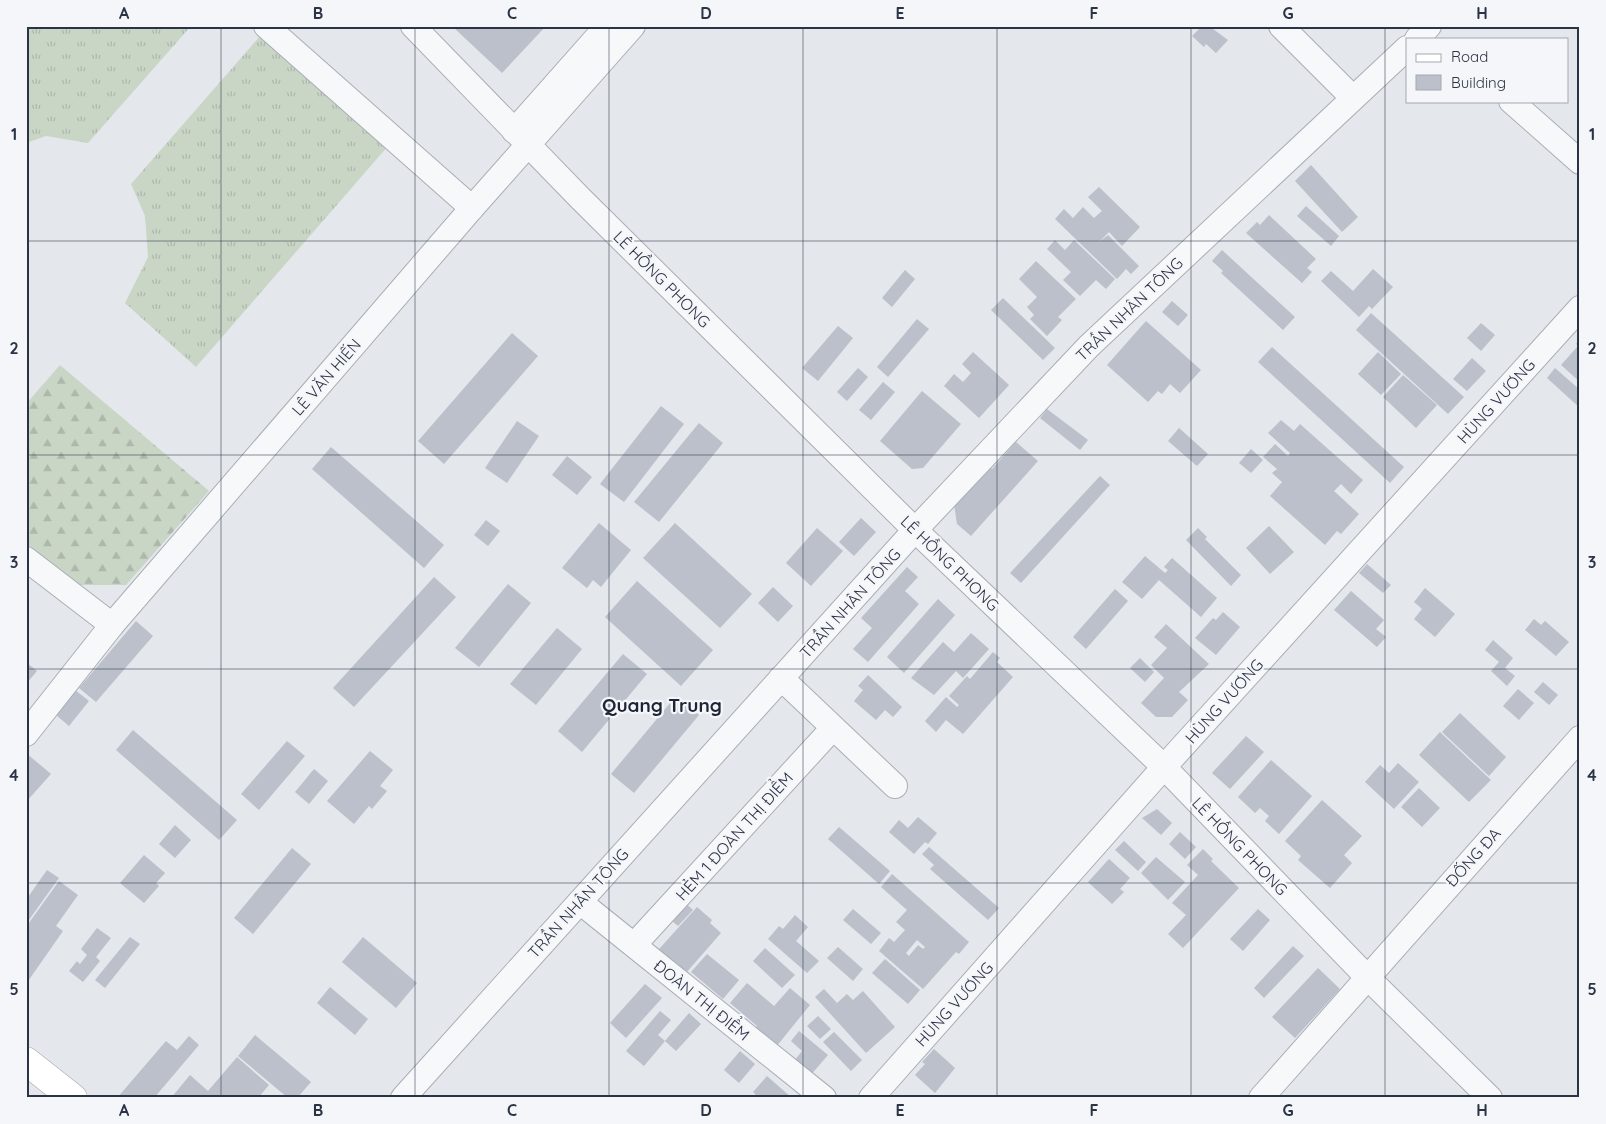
<svg xmlns="http://www.w3.org/2000/svg" width="1606" height="1124" viewBox="0 0 1606 1124" font-family="Quicksand,sans-serif">
<defs>
<pattern id="grass-tufts" width="24" height="20" patternUnits="userSpaceOnUse" patternTransform="scale(1.25)"><rect width="24" height="20" fill="#c9d6c5"/><path d="M3 7l-1-3M5 7V3M7 7l1-3M15 17l-1-3M17 17v-4M19 17l1-3" fill="none" stroke="#adb8ab"/></pattern>
<pattern id="forest-firs" width="22" height="20" patternUnits="userSpaceOnUse" patternTransform="scale(1.25)"><rect width="22" height="20" fill="#c9d6c5"/><path d="M5 1l3.5 6h-7zM16 11l3.5 6h-7z" fill="#adb8ab"/></pattern>
</defs>
<rect width="100%" height="100%" fill="#e4e7ec"/>
<g fill="url(#grass-tufts)">
<polygon points="26,26 191,26 88,143 46,136 26,143"/>
<polygon points="268,27 395,138 196,367 125,303 148,257 145,216 131,184"/>
</g>
<polygon fill="url(#forest-firs)" points="60,365 209,491 126,585 79,585 26,544 26,404"/>
<g fill="#bbc0ca" fill-rule="evenodd">
<polygon points="452,26 546,26 502,73"/>
<polygon points="1202,26 1209,26 1228,40 1216,53 1206,44 1204,47 1192,36"/>
<polygon points="1311,165 1358,217 1342,232 1295,181"/>
<polygon points="1099,187 1140,227 1122,246 1109,232 1098,243 1108,235 1139,266 1131,274 1126,269 1117,279 1055,219 1064,209 1073,218 1083,207 1094,218 1102,211 1088,197"/>
<polygon points="1306,206 1339,236 1331,246 1297,216"/>
<polygon points="1269,215 1316,259 1307,268 1312,272 1302,283 1246,233 1257,222 1260,225"/>
<polygon points="1055,240 1065,250 1074,240 1115,279 1106,289 1096,280 1080,296 1063,280 1071,272 1047,249"/>
<polygon points="1222,250 1295,317 1283,330 1221,273 1223,271 1212,261"/>
<polygon points="1036,261 1076,299 1058,317 1062,320 1047,336 1030,319 1034,315 1027,307 1037,297 1019,279"/>
<polygon points="1373,269 1393,287 1372,309 1369,306 1359,317 1321,281 1331,271 1353,291"/>
<polygon points="905,270 915,279 892,307 882,298"/>
<polygon points="1003,298 1055,348 1043,360 991,310"/>
<polygon points="1172,301 1188,315 1178,326 1162,312"/>
<polygon points="1371,313 1464,397 1448,414 1356,330"/>
<polygon points="917,319 929,329 888,377 877,367"/>
<polygon points="1146,321 1201,370 1180,393 1170,384 1162,394 1158,391 1148,402 1107,365"/>
<polygon points="1481,323 1495,335 1481,351 1467,338"/>
<polygon points="838,326 853,338 818,381 802,368"/>
<polygon points="512,333 538,356 444,464 418,441"/>
<polygon points="1580,339 1580,382 1561,365 1578,346 1576,344"/>
<polygon points="1272,347 1404,467 1390,483 1258,362"/>
<polygon points="973,352 1009,385 979,418 944,386 954,374 963,382 971,373 962,364"/>
<polygon points="1378,352 1401,374 1381,395 1358,374"/>
<polygon points="1472,358 1486,371 1467,391 1453,379"/>
<polygon points="858,368 868,377 847,401 837,392"/>
<polygon points="1555,368 1580,390 1580,408 1547,378"/>
<polygon points="1403,375 1437,405 1416,428 1383,397"/>
<polygon points="883,382 895,392 871,420 859,410"/>
<polygon points="922,391 961,424 923,468 912,469 880,441"/>
<polygon points="661,406 684,424 624,502 600,484"/>
<polygon points="1047,409 1088,440 1080,450 1040,418"/>
<polygon points="1281,420 1294,431 1300,424 1363,480 1351,494 1341,484 1334,491 1359,514 1341,534 1337,531 1325,545 1270,496 1282,482 1272,473 1277,469 1263,457 1275,444 1288,456 1290,453 1268,433"/>
<polygon points="517,421 539,436 507,483 485,468"/>
<polygon points="699,423 723,443 659,522 634,502"/>
<polygon points="1179,428 1208,454 1197,466 1168,441"/>
<polygon points="1016,442 1038,461 971,536 957,524 954,504 990,467 992,469"/>
<polygon points="331,447 444,545 424,568 312,469"/>
<polygon points="1251,449 1263,460 1251,473 1239,463"/>
<polygon points="567,456 592,477 577,495 552,475"/>
<polygon points="1100,476 1110,485 1021,583 1010,573"/>
<polygon points="861,518 876,532 854,556 839,542"/>
<polygon points="486,520 500,531 488,546 474,535"/>
<polygon points="599,523 631,550 601,587 593,580 587,588 562,568"/>
<polygon points="675,523 752,594 720,628 643,558"/>
<polygon points="1269,526 1294,552 1270,574 1246,548"/>
<polygon points="817,528 843,551 811,586 786,563"/>
<polygon points="1198,528 1207,537 1205,539 1241,575 1231,586 1186,540"/>
<polygon points="1145,556 1165,573 1168,570 1164,567 1172,558 1217,598 1201,617 1159,580 1142,599 1122,582"/>
<polygon points="1367,564 1391,585 1383,593 1359,573"/>
<polygon points="907,567 918,577 905,591 919,604 868,662 853,649 872,628 861,618"/>
<polygon points="434,577 456,597 354,707 333,688"/>
<polygon points="637,581 713,650 681,686 605,617"/>
<polygon points="508,584 531,603 479,667 455,648"/>
<polygon points="773,587 793,606 778,622 758,603"/>
<polygon points="1425,588 1455,614 1435,637 1414,619 1422,609 1414,602"/>
<polygon points="1115,589 1128,601 1086,649 1073,637"/>
<polygon points="1351,591 1384,620 1376,629 1386,637 1377,647 1334,610"/>
<polygon points="938,599 955,615 904,673 887,657"/>
<polygon points="1223,612 1240,627 1216,655 1195,638 1213,618 1216,620"/>
<polygon points="1534,619 1541,625 1545,621 1569,642 1556,656 1525,630"/>
<polygon points="136,621 153,636 96,702 79,688"/>
<polygon points="1166,624 1209,664 1179,692 1188,700 1172,717 1156,717 1141,703 1164,678 1151,665 1167,648 1154,637"/>
<polygon points="557,628 582,649 536,705 510,684"/>
<polygon points="971,633 989,649 963,678 956,671 934,695 911,678 943,642 954,652"/>
<polygon points="1493,640 1513,658 1505,668 1515,676 1507,686 1491,671 1499,662 1485,650"/>
<polygon points="993,652 1000,658 997,662 1013,677 963,734 946,720 936,732 925,721 946,697 957,707 959,705 949,696 967,676 970,679"/>
<polygon points="623,654 647,674 582,752 558,731"/>
<polygon points="1140,658 1154,672 1145,682 1130,668"/>
<polygon points="26,662 37,671 26,684"/>
<polygon points="868,675 902,707 893,717 885,710 876,720 854,701 863,690 858,686"/>
<polygon points="1543,682 1558,695 1549,705 1534,692"/>
<polygon points="1518,689 1534,703 1519,720 1503,706"/>
<polygon points="75,690 89,701 69,726 49,709"/>
<polygon points="676,696 699,715 634,793 611,774"/>
<polygon points="1460,713 1506,757 1489,776 1442,732"/>
<polygon points="133,730 237,820 219,840 116,750"/>
<polygon points="1440,732 1491,780 1469,802 1419,755"/>
<polygon points="1246,736 1264,752 1230,789 1212,773"/>
<polygon points="287,741 305,756 259,810 241,794"/>
<polygon points="370,751 393,770 380,786 387,791 372,809 369,806 354,824 327,801"/>
<polygon points="26,753 51,774 26,802"/>
<polygon points="1271,760 1312,796 1279,834 1265,821 1269,816 1260,808 1255,813 1238,797"/>
<polygon points="1398,763 1419,782 1394,809 1365,782 1380,765 1389,773"/>
<polygon points="314,769 328,781 309,804 295,792"/>
<polygon points="1419,788 1440,808 1422,827 1401,807"/>
<polygon points="1322,800 1362,836 1344,855 1352,863 1330,888 1298,860 1301,856 1285,841"/>
<polygon points="1157,809 1172,823 1161,835 1142,818"/>
<polygon points="918,817 937,833 928,844 925,842 914,854 889,832 899,820 908,828"/>
<polygon points="175,825 191,840 175,858 159,844"/>
<polygon points="839,827 890,871 879,884 828,839"/>
<polygon points="1180,832 1196,847 1185,859 1169,844"/>
<polygon points="1124,841 1146,862 1138,871 1115,850"/>
<polygon points="929,847 999,908 988,920 930,869 934,865 922,854"/>
<polygon points="292,848 311,864 253,934 234,918"/>
<polygon points="1203,849 1213,859 1211,861 1239,888 1183,948 1168,934 1186,915 1172,903 1198,875 1187,865"/>
<polygon points="144,855 165,873 156,883 159,886 144,903 120,883"/>
<polygon points="1156,857 1185,882 1168,900 1141,873"/>
<polygon points="1109,859 1130,878 1120,889 1124,892 1112,904 1088,882"/>
<polygon points="47,870 59,878 26,924 26,900"/>
<path d="M892,874L969,942L959,954L956,952L923,989L879,951L889,938L894,942L905,930L896,922L907,910L881,887ZM917,940L925,947L923,949L918,945L909,956L906,953Z"/>
<polygon points="59,881 78,895 56,926 63,931 26,984 26,927"/>
<polygon points="680,898 693,910 678,926 665,915"/>
<polygon points="697,907 712,920 710,923 721,933 678,982 651,958"/>
<polygon points="853,909 881,933 871,944 843,920"/>
<polygon points="1258,909 1270,920 1243,951 1230,939"/>
<polygon points="795,915 808,927 796,941 819,961 807,973 768,939 779,926 783,929"/>
<polygon points="97,928 111,938 96,957 100,961 83,982 69,971 77,961 80,964 87,955 81,949"/>
<polygon points="130,937 140,944 105,988 95,980"/>
<polygon points="363,937 417,983 396,1008 342,962"/>
<polygon points="1293,946 1304,956 1264,998 1254,988"/>
<polygon points="838,947 863,969 853,981 827,958"/>
<polygon points="765,948 795,975 782,988 753,961"/>
<polygon points="707,954 739,980 723,999 691,972"/>
<polygon points="885,959 920,990 908,1004 872,973"/>
<polygon points="1318,968 1340,989 1295,1038 1272,1017"/>
<polygon points="747,983 774,1006 790,988 810,1005 767,1058 746,1040 757,1026 730,1003"/>
<polygon points="645,984 662,998 626,1038 610,1023"/>
<polygon points="330,987 368,1019 355,1035 317,1003"/>
<polygon points="824,989 837,1003 847,994 853,1000 863,991 895,1027 866,1053 815,997"/>
<polygon points="660,1011 671,1020 658,1035 665,1041 689,1013 701,1024 676,1051 665,1041 644,1066 626,1051"/>
<polygon points="818,1016 831,1029 820,1039 807,1026"/>
<polygon points="799,1031 828,1055 802,1085 786,1071 802,1051 791,1041"/>
<polygon points="834,1032 862,1060 851,1071 823,1042"/>
<polygon points="255,1035 311,1082 297,1098 288,1098 238,1056"/>
<polygon points="189,1036 199,1045 154,1098 117,1098 166,1041 177,1050"/>
<polygon points="934,1049 955,1068 935,1093 915,1075 925,1064 922,1062"/>
<polygon points="740,1051 755,1064 739,1083 724,1070"/>
<polygon points="237,1057 269,1085 258,1098 171,1098 190,1075 208,1091"/>
<polygon points="767,1076 792,1098 759,1098 753,1092"/>
</g>
<g fill="none" stroke-linecap="round" stroke-linejoin="round">
<g stroke="#a9aeb7" stroke-width="26">
<g id="minor">
<polyline points="266,26 472,208"/>
<polyline points="413,26 580,198 915,530 1164,767 1367,977 1490,1098"/>
<polyline points="1281,26 1353,98"/>
<polyline points="1417,39 1429,26"/>
<polyline points="1511,101 1580,162"/>
<polyline points="514,131 607,26"/>
<polyline points="26,559 112,625"/>
<polyline points="781,678 895,786"/>
<polyline points="26,734 112,625 472,208 633,26"/>
<polyline points="580,902 824,1098"/>
<polyline points="634,945 833,728"/>
<polyline points="403,1098 915,530 1089,346 1407,48"/>
<polyline points="871,1098 1164,767 1580,308"/>
<polyline points="1261,1098 1580,738"/>
</g>
</g>
<g stroke="#a3abb8" stroke-width="29">
<polyline id="major" points="26,1061 73,1098"/>
</g>
<use href="#minor" stroke="#f7f8fa" stroke-width="24"/>
<use href="#major" stroke="#fff" stroke-width="28"/>
</g>
<path fill="none" stroke="#2b3445" stroke-width="1" stroke-opacity="0.55" d="M221,26V1098M415,26V1098M609,26V1098M803,26V1098M997,26V1098M1191,26V1098M1385,26V1098M26,241H1580M26,455H1580M26,669H1580M26,883H1580"/>
<g text-anchor="middle" dominant-baseline="central" stroke-width="4.5" stroke-linejoin="round" paint-order="stroke">
<g font-size="16" fill="#2b3445" stroke="#f4f6f9">
<text transform="translate(662 279) rotate(45)">LÊ HỒNG PHONG</text>
<text transform="translate(1129 309) rotate(-44)">TRẦN NHÂN TÔNG</text>
<text transform="translate(326 377) rotate(-49)">LÊ VĂN HIẾN</text>
<text transform="translate(1496 401) rotate(-48)">HÙNG VƯƠNG</text>
<text transform="translate(950 563) rotate(44)">LÊ HỒNG PHONG</text>
<text transform="translate(850 603) rotate(-48)">TRẦN NHÂN TÔNG</text>
<text transform="translate(1224 701) rotate(-48)">HÙNG VƯƠNG</text>
<text transform="translate(734 836) rotate(-48)">HẺM 1 ĐOÀN THỊ ĐIỂM</text>
<text transform="translate(1240 846) rotate(46)">LÊ HỒNG PHONG</text>
<text transform="translate(1473 857) rotate(-48)">ĐỐNG ĐA</text>
<text transform="translate(578 903) rotate(-48)">TRẦN NHÂN TÔNG</text>
<text transform="translate(702 1000) rotate(39)">ĐOÀN THỊ ĐIỂM</text>
<text transform="translate(954 1004) rotate(-48)">HÙNG VƯƠNG</text>
</g>
<g font-size="19" font-weight="bold" fill="#1d2536" stroke="#f4f6f9">
<text x="662" y="705">Quang Trung</text>
</g>
</g>
<rect width="1606" height="1124" fill="none" stroke="#f4f6f9" stroke-width="55"/>
<rect x="1406" y="38" width="162" height="65" fill="#f4f6f9" stroke="#a4a8b1"/>
<rect x="1416" y="54" width="25" height="8" fill="#ffffff" stroke="#a4a8b1"/>
<text x="1451" y="62" font-size="15" fill="#2b3445">Road</text>
<rect x="1416" y="75" width="25" height="15" fill="#bbc0ca" stroke="#a4a8b1"/>
<text x="1451" y="88" font-size="15" fill="#2b3445">Building</text>
<rect x="28" y="28" width="1550" height="1068" fill="none" stroke="#2b3445" stroke-width="2"/>
<g font-size="16" text-anchor="middle" font-weight="bold" fill="#2b3445">
<text x="124" y="19">A</text>
<text x="318" y="19">B</text>
<text x="512" y="19">C</text>
<text x="706" y="19">D</text>
<text x="900" y="19">E</text>
<text x="1094" y="19">F</text>
<text x="1288" y="19">G</text>
<text x="1482" y="19">H</text>
<text x="14" y="140">1</text>
<text x="1592" y="140">1</text>
<text x="14" y="354">2</text>
<text x="1592" y="354">2</text>
<text x="14" y="568">3</text>
<text x="1592" y="568">3</text>
<text x="14" y="781">4</text>
<text x="1592" y="781">4</text>
<text x="14" y="995">5</text>
<text x="1592" y="995">5</text>
<text x="124" y="1116">A</text>
<text x="318" y="1116">B</text>
<text x="512" y="1116">C</text>
<text x="706" y="1116">D</text>
<text x="900" y="1116">E</text>
<text x="1094" y="1116">F</text>
<text x="1288" y="1116">G</text>
<text x="1482" y="1116">H</text>
</g>
</svg>
